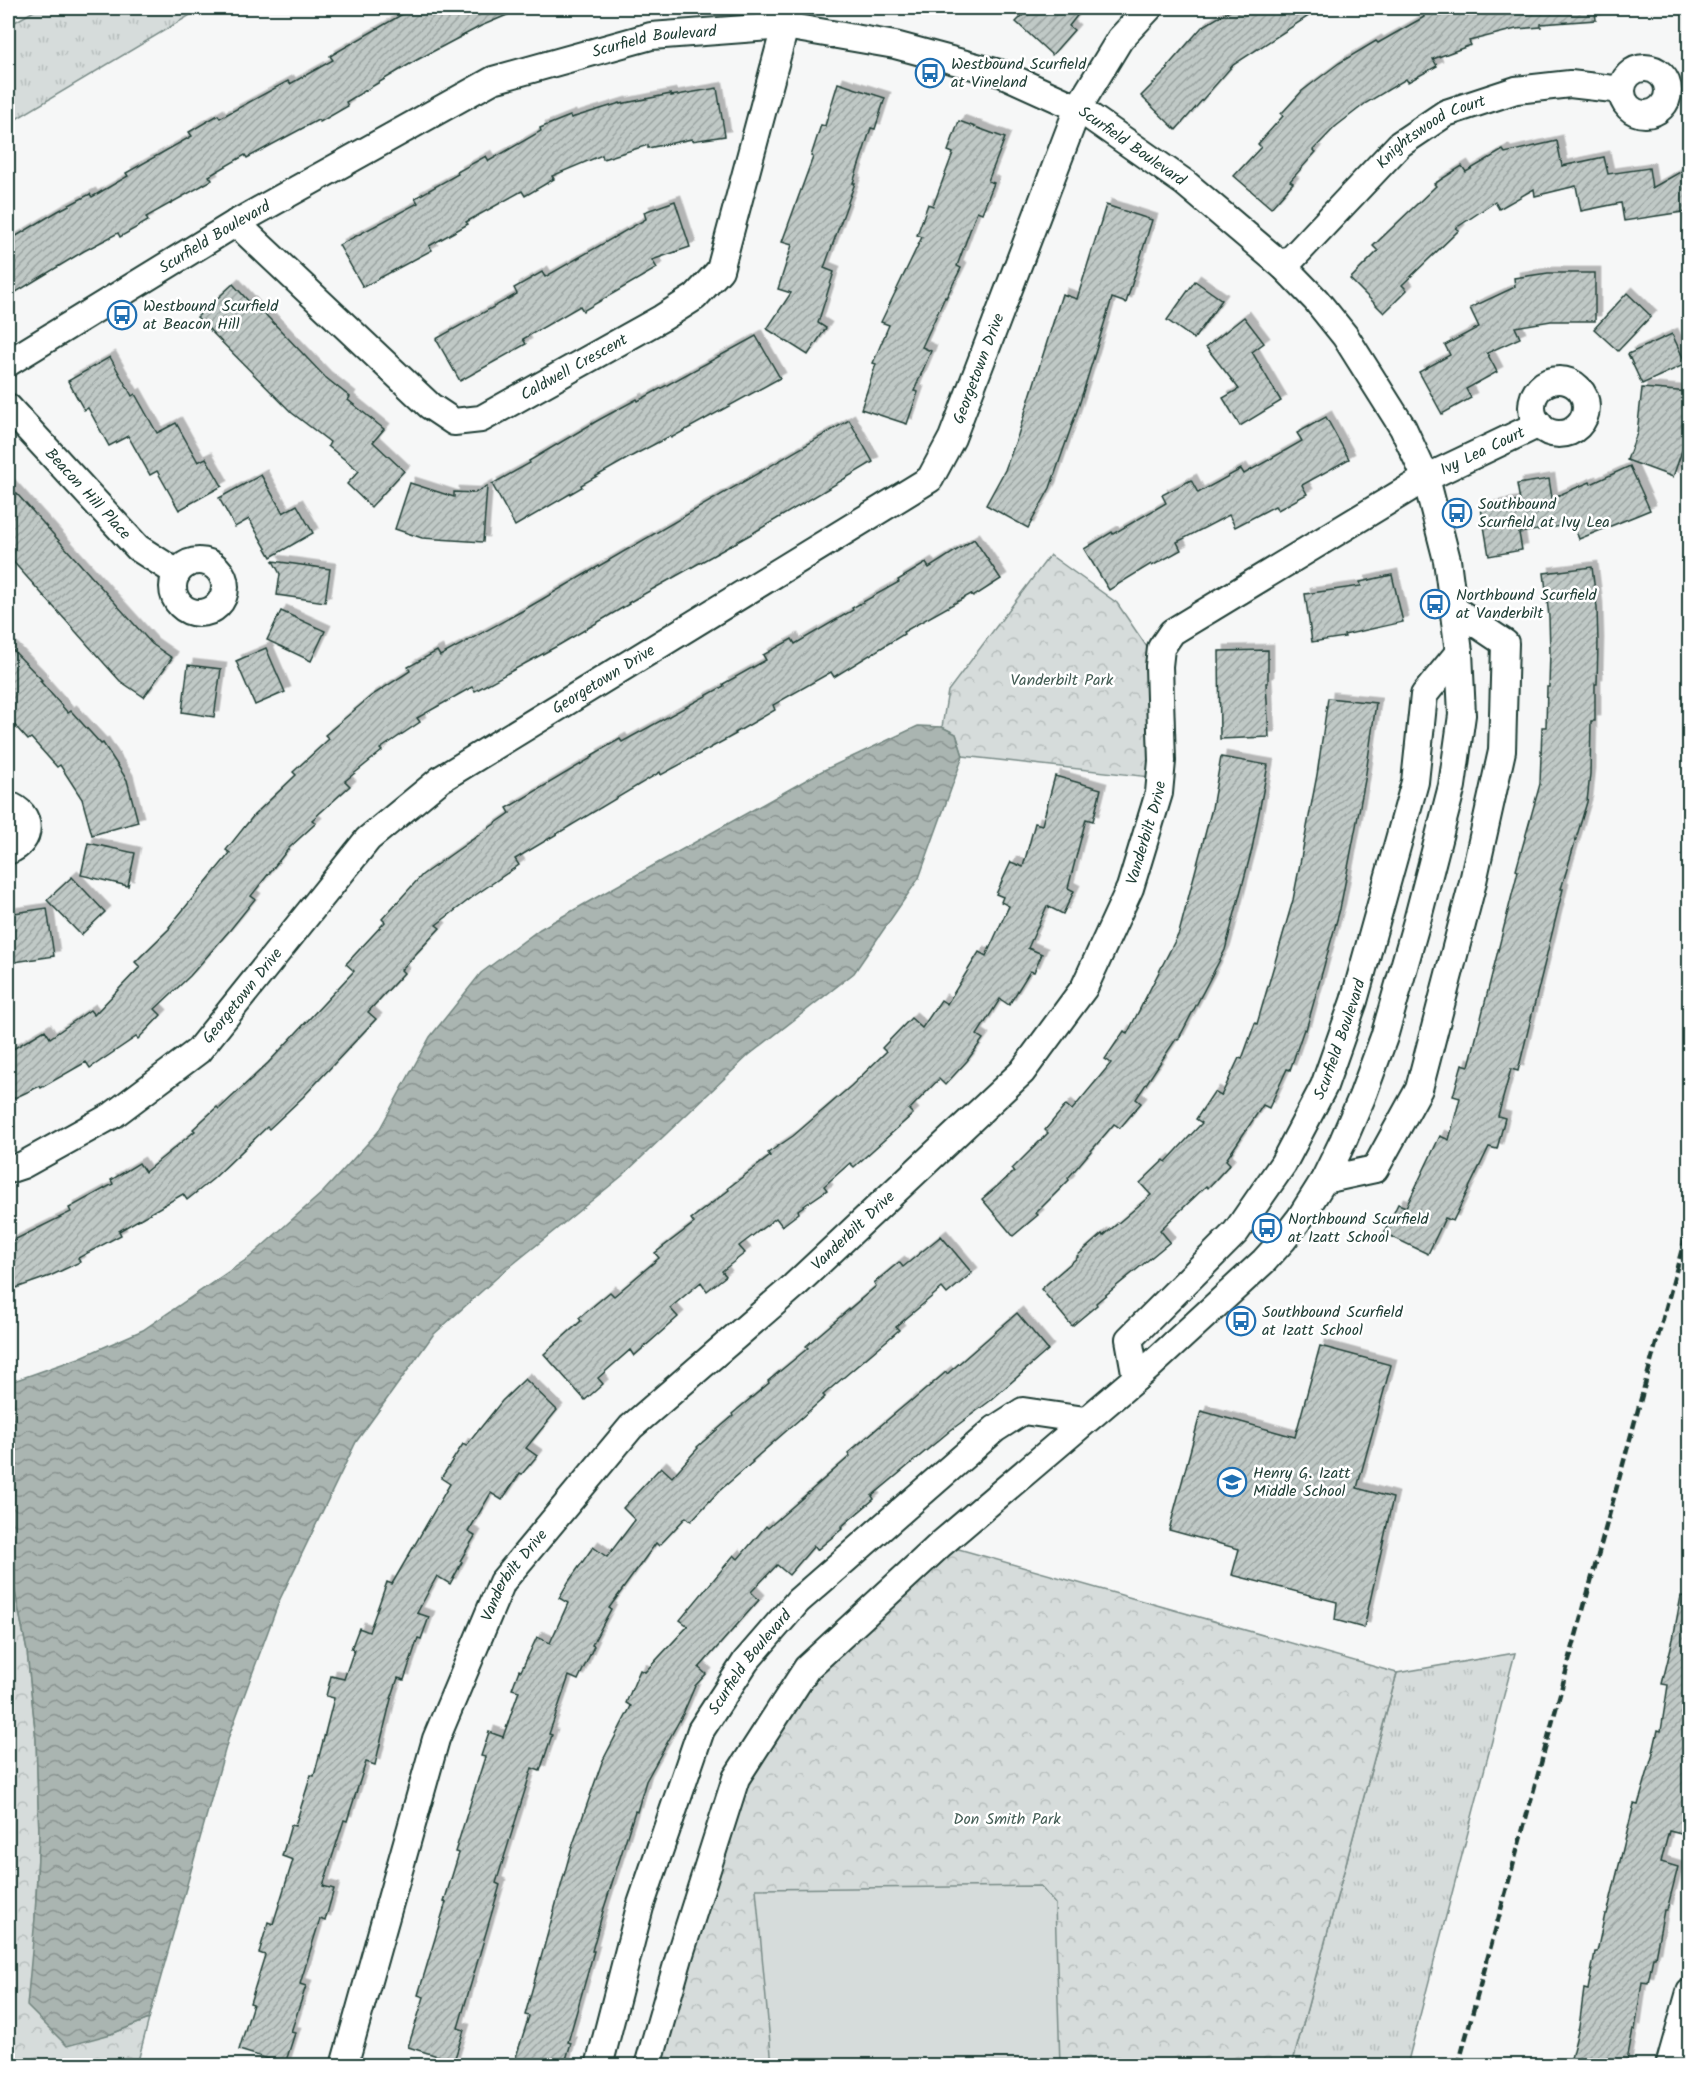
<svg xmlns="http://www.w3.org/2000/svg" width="1697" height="2073" viewBox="0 0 1697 2073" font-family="Kalam,sans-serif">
<defs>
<pattern id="grass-tufts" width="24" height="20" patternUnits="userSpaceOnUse" patternTransform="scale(1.5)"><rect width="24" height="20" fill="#d6dcdb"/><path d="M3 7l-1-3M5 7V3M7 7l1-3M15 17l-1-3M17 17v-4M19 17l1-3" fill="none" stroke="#b7bebd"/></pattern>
<pattern id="forest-crowns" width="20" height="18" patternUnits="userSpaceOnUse" patternTransform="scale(1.5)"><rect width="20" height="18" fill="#d6dcdb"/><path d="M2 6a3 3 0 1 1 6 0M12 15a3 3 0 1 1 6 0" fill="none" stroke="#b7bebd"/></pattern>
<pattern id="water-waves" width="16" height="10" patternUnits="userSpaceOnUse" patternTransform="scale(1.5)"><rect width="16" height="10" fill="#aab5b1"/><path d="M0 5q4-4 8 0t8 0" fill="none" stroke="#8a9491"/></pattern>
<pattern id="building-hatch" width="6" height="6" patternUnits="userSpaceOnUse" patternTransform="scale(1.5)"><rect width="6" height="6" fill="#c0c9c6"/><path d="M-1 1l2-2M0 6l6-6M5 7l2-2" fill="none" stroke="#9ba4a2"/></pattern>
<filter id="shadow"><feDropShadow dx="5.5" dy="-5.5" stdDeviation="0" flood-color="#0004"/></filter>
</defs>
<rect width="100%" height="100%" fill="#f6f7f7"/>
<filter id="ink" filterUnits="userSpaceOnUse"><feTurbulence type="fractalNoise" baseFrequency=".0167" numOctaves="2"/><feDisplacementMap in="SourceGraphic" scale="12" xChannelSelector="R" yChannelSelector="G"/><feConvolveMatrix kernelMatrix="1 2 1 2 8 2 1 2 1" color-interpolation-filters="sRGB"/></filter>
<g filter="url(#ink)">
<g fill="url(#grass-tufts)" stroke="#7a8c88" stroke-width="1.5">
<polygon points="39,8 202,8 8,124 8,26"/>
<polygon points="1515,1653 1407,2065 1292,2065 1397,1673"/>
</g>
<g fill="url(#forest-crowns)" stroke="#7a8c88" stroke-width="1.5">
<polygon points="1050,555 1117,603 1147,647 1150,777 963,756 956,734 942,727 948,691"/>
<polygon points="941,1544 1397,1673 1292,2065 648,2066 736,1778 807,1668"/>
<polygon points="8,1557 27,1651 36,1739 39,1834 35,1918 111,2034 149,2019 137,2065 8,2065"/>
</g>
<polygon fill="#d6dcdb" stroke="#7a8c88" stroke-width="1.5" points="1040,1886 1055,1904 1060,2065 772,2065 756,1889"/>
<polygon fill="url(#water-waves)" stroke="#72857f" stroke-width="1.5" points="918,726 942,727 956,734 963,756 919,878 854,973 749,1055 622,1176 502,1273 433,1335 356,1442 280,1599 229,1736 149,2019 111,2034 67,2046 27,2006 35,1918 39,1834 36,1739 27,1651 8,1557 8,1383 79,1358 143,1330 250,1257 323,1192 378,1132 430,1037 481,973 540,929 822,771"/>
<g fill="url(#building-hatch)" stroke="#1f3d34" stroke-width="1.5" filter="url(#shadow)">
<polygon points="413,8 524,8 481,26 415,61 346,102 348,106 320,122 318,120 247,158 245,155 209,176 212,180 146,217 148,221 120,237 118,233 84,251 8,297 8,241 58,211 90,194 92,197 128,176 126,173 192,136 189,132 218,115 220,118 288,81 290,84 333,60 330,56"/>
<polygon points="1030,8 1083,8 1069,26 1074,30 1052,55 1016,22"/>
<polygon points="1234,8 1321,8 1233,65 1176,130 1141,96 1168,69 1166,68 1202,27"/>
<polygon points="1433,8 1595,8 1596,20 1541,24 1541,27 1516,29 1469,41 1471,45 1433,59 1437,66 1408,82 1406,79 1366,103 1335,127 1313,150 1316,152 1290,181 1293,183 1271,208 1234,176 1261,147 1258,144 1283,116 1281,114 1302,91 1339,63 1376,41 1378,43 1424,17 1423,12"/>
<polygon points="838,83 885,98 875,129 871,128 853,183 855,183 824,268 834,272 818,323 826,328 808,355 767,329 791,293 778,289 792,245 782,242 813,157 811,156 821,125 825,126"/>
<polygon points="717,88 725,136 692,141 692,139 648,148 648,145 603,159 602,155 552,176 554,179 525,196 522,191 466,222 468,224 429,246 432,250 363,287 339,245 418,203 415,198 458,174 457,172 486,156 489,161 541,131 540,128 570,116 571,118 620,103 620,104 671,94 671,96"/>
<polygon points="959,121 1005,138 988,181 994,183 982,213 977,211 957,266 961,268 946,298 945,297 922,347 931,351 914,391 918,392 907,424 861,409 876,364 873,363 889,325 881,322 922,237 917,235 928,204 933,206 953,153 948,151"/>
<polygon points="1557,141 1562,166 1604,157 1608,174 1649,168 1652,188 1689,167 1689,211 1624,221 1621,203 1581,211 1576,186 1535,196 1534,189 1499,209 1495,202 1456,228 1459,230 1402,285 1407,290 1384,313 1350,279 1378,251 1373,246 1436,186 1434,184 1462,166 1466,172 1503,150 1505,153"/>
<polygon points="675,201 690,247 652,260 657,268 583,311 580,306 523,339 526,344 460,381 436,339 517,294 514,288 542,272 545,277 646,219 644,212"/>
<polygon points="1106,205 1152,220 1126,303 1112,298 1080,402 1050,488 1028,528 986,505 1005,470 1018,435 1062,294 1077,299"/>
<polygon points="1548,273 1595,273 1595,321 1551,321 1515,327 1520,338 1487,353 1497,372 1466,389 1471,398 1442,414 1419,372 1450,355 1445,345 1479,327 1470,308 1515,287 1514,278"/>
<polygon points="1195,281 1222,300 1194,339 1167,320"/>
<polygon points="233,284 261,315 264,313 325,377 350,397 348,400 384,429 373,442 404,471 371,507 347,484 359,471 328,446 330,442 292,413 197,317"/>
<polygon points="1627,293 1651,316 1618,351 1594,329"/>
<polygon points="1244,317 1264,343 1252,352 1281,401 1240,426 1223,398 1239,389 1206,347"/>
<polygon points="1672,334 1686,364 1642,384 1628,354"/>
<polygon points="756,336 780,378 671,438 670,436 632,456 581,485 582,487 515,526 492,484 530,463 529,461 595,422 637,399 638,401"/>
<polygon points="110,357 132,396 135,394 157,433 176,423 198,462 206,458 222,486 179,510 157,471 150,475 128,436 109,446 88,408 84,410 68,381"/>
<polygon points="1642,388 1689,392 1685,442 1673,477 1627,460 1637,433"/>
<polygon points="1326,417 1349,459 1302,485 1307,494 1278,510 1275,506 1235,527 1229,515 1177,542 1181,550 1152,566 1151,564 1109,590 1084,549 1112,532 1113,534 1166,503 1162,495 1191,480 1198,493 1241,469 1244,474 1302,441 1297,433"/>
<polygon points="849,420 873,462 753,533 628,603 629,604 559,645 475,691 472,687 417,718 420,722 380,749 382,751 345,781 350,786 312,820 316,823 289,848 251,896 255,899 230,930 190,976 155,1009 161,1015 138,1039 136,1037 90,1068 86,1062 41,1088 40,1086 8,1101 8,1052 45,1030 50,1038 90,1010 94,1015 140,967 135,962 170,928 169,927 230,853 226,850 254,815 296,775 293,772 329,739 325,735 371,696 410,671 408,667 437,651 440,656 522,611"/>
<polygon points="1630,466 1650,510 1579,539 1573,524 1519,533 1522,550 1489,556 1481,508 1520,501 1517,484 1549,479 1552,498 1590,482 1591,484"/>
<polygon points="261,475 283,513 297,505 313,533 271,557 249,519 235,527 219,498"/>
<polygon points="410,483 454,497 454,492 475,493 487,486 483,542 422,538 395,529"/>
<polygon points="8,484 152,644 172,658 144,697 120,681 8,556"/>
<polygon points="974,539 1001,579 973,597 971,594 903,632 904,634 834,677 831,672 773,705 775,710 735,733 736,734 661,775 660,772 515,859 519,865 474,896 436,925 440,928 401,970 404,973 368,1012 376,1019 303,1097 269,1129 267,1127 213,1179 187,1200 183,1194 119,1231 121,1235 78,1258 80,1262 50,1276 8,1291 8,1243 71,1212 69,1208 113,1184 111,1180 139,1163 145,1172 195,1131 193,1129 217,1107 219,1109 268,1063 354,971 346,964 385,922 382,919 422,875 510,813 507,808 593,757 592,755 620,739 622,742 724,686 723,684 766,660 763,655 792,639 795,644 853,610 852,608 899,582 898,580 926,563 929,568"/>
<polygon points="273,561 330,569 325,602 277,595 280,574"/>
<polygon points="1592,567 1597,608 1598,643 1597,684 1595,684 1595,721 1591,721 1590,774 1587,802 1561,889 1563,889 1518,1071 1511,1069 1498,1116 1505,1118 1497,1149 1489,1147 1453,1221 1445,1218 1428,1254 1384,1233 1398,1204 1406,1207 1440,1136 1449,1140 1460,1098 1453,1096 1462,1064 1469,1066 1518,871 1516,870 1540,784 1542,727 1546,727 1547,687 1549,687 1550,651 1549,617 1544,573"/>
<polygon points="1392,575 1403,622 1344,635 1345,637 1312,642 1305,594 1361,586 1360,582"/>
<polygon points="281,611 325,631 311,661 267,640"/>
<polygon points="8,645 42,680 40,681 68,713 71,711 101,744 103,743 127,780 138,822 92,835 82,799 60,765 57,767 31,738 28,740 8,718"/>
<polygon points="266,648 285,692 255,705 236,661"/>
<polygon points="1268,650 1268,683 1266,683 1269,737 1220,739 1219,651"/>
<polygon points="188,665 221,669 214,717 182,712"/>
<polygon points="1328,698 1376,703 1365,780 1340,909 1306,1030 1304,1029 1290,1070 1287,1069 1269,1108 1263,1105 1226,1160 1230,1164 1208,1188 1206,1186 1160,1230 1170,1242 1096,1303 1097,1305 1072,1326 1041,1289 1078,1257 1077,1256 1102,1234 1103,1236 1151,1195 1140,1183 1164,1160 1166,1162 1202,1123 1196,1119 1214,1092 1221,1096 1239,1058 1242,1059 1255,1023 1257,1024 1293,900 1317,775"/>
<polygon points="1221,757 1268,765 1252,849 1225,950 1178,1040 1176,1039 1136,1099 1141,1103 1120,1128 1114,1124 1068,1178 1069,1180 1036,1213 1038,1215 1013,1236 982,1199 1014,1172 1012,1169 1048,1133 1045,1130 1066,1105 1072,1110 1111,1063 1105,1059 1124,1031 1127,1034 1179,933 1212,808"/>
<polygon points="1055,776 1101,789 1093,821 1086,819 1068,888 1074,891 1063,914 1047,906 1028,948 1042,954 1034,972 1030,971 1009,1005 1000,999 977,1035 983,1039 967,1061 945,1085 939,1079 909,1110 913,1114 854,1167 850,1163 824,1186 827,1190 798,1210 799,1213 782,1226 776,1218 739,1246 745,1253 722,1271 726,1276 707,1291 701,1282 670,1308 678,1317 634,1356 630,1350 598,1378 603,1384 585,1400 544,1354 581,1321 579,1318 610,1292 614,1296 659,1258 655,1253 694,1223 691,1219 729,1190 728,1188 770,1156 768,1153 793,1136 851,1086 886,1052 882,1048 911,1018 922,1028 941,1000 947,1004 979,952 986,956 1009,906 1001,902 1003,897 996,894 1011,862 1023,867 1035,823 1042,825"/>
<polygon points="88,843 135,853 128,886 81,875"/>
<polygon points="72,877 105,912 81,935 47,900"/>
<polygon points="47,908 54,956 8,963 8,914"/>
<polygon points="941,1236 972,1273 947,1294 942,1288 896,1327 899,1330 823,1395 825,1397 752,1461 753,1462 718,1492 691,1521 686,1517 659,1546 656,1543 609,1608 611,1609 592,1645 594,1646 578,1680 569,1676 549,1734 552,1735 540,1771 532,1768 496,1883 500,1885 458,2028 464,2030 454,2061 408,2047 424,1997 418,1995 446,1902 444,1902 459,1853 455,1852 485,1757 481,1756 489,1732 503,1737 519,1691 512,1689 519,1670 521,1671 537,1637 550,1643 568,1603 559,1598 569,1581 593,1547 607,1557 635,1520 623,1508 661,1467 672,1477 698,1448 697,1447 733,1416 732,1414 769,1383 768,1381 808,1348 806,1346 876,1286 874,1283 899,1262 903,1267"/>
<polygon points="1017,1313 1048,1350 990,1401 951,1430 872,1496 874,1499 841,1527 842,1529 817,1550 814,1546 789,1575 777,1565 751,1592 759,1600 699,1668 706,1674 695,1686 683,1714 646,1781 637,1812 635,1811 604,1908 592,1951 594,1951 568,2042 571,2043 564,2066 534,2066 515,2060 529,2016 525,2015 571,1850 602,1762 631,1706 626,1703 640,1670 645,1672 688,1626 680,1620 734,1555 738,1559 766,1526 768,1528 850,1456 848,1453 911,1400 912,1401 946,1372 947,1374"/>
<polygon points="1320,1346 1391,1365 1357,1488 1393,1498 1364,1628 1335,1620 1337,1602 1232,1575 1239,1549 1169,1530 1201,1411 1295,1437"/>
<polygon points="525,1379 557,1410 526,1448 537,1456 522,1474 520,1473 502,1500 491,1493 468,1532 475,1536 460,1561 462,1562 450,1584 437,1576 417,1613 429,1617 421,1639 418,1638 404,1680 398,1678 391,1699 375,1765 366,1762 347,1821 344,1820 323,1886 334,1889 325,1921 320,1919 300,1984 306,1986 291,2032 295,2033 285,2064 239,2050 253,2004 250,2003 265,1955 259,1953 268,1922 273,1924 293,1860 282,1856 291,1825 295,1826 311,1775 314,1776 323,1741 334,1698 326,1696 331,1676 344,1679 354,1650 351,1649 359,1628 369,1632 387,1582 392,1584 450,1484 441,1478 463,1444 466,1446 502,1401"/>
<polygon points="1681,1596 1689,1597 1689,1836 1669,1831 1661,1862 1678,1867 1667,1910 1664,1910 1655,1957 1653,1957 1648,1983 1642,1982 1635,2030 1633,2029 1626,2066 1569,2066 1579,2027 1584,1989 1588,1990 1595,1952 1597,1952 1605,1914 1607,1914 1634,1804 1638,1805 1652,1757 1658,1730 1661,1731 1668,1685 1662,1684 1673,1639"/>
</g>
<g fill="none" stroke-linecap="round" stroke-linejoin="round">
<g stroke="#1f3d34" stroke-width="30">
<g id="minor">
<circle cx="1645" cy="91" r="23"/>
<path id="s1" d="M236,223L430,406L454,422L481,419L662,318L695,297L720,270L790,8"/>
<path id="s2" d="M1284,267L1400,144L1446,113L1516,90L1570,84L1622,90"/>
<path id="s3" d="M8,363L236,223L493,80L651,36L785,26L895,45L1003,74L1078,108L1185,183L1284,267L1316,300L1345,336L1403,428L1426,478L1447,560L1459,652L1462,715L1452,786L1417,921L1384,1037L1362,1097L1343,1141L1324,1180L1300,1218L1283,1240L1264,1261L1149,1367L941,1544L807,1668L736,1778L680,1954L648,2066"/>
<circle cx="1559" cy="407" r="27"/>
<path id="s4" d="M8,407L138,548L177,573"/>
<circle cx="199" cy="587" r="26"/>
<path d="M8,805C33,813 33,842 8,851"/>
<path id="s5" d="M8,1170L23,1165L113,1115L198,1051L368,839L441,779L930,479L952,438L1078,108L1120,39L1149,8"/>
<polyline points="1324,1180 1375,1169 1419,1089 1472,886 1502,751 1505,643 1454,609"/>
<path id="s6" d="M1136,1378L1129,1339L1236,1232L1283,1164L1324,1086L1354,1001L1415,782L1424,695L1459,652"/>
<path id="s7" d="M344,2066L436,1739L502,1582L631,1427L794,1286L1022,1072L1084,988L1130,888L1159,793L1162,761L1159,666L1161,648L1172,632L1426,478L1539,424"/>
<path id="s8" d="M599,2066L640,1907L701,1730L746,1661L798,1601L995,1429L1023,1411L1085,1420"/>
<polyline points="1669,2066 1690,1992"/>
</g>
</g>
<use href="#minor" stroke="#fff" stroke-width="26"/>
<polyline stroke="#1f3d34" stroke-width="4.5" stroke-dasharray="9 4.5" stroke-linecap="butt" points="1458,2066 1690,1220"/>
</g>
</g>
<defs>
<g id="bus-ring" transform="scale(1.5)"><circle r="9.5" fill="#fff" stroke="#1f6fb2" stroke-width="1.5"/><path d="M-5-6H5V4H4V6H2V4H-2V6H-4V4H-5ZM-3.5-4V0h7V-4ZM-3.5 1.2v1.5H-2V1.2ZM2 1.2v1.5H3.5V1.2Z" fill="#1f6fb2"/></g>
<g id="school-ring" transform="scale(1.5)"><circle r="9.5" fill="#fff" stroke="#1f6fb2" stroke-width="1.5"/><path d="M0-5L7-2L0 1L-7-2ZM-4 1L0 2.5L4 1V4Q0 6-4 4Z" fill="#1f6fb2"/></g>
</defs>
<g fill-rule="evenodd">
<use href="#bus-ring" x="930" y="73"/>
<use href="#bus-ring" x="122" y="315"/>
<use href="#bus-ring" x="1457" y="513"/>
<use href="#bus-ring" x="1435" y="604"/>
<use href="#bus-ring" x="1267" y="1228"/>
<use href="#bus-ring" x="1241" y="1321"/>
<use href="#school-ring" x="1232" y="1482"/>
</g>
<g text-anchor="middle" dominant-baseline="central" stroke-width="5" stroke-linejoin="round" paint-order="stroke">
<g font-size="16" fill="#1f3d34" stroke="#fff">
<text stroke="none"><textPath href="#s3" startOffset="728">Scurfield Boulevard</textPath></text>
<text stroke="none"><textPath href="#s2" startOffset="202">Knightswood Court</textPath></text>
<text stroke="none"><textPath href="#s3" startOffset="1232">Scurfield Boulevard</textPath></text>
<text stroke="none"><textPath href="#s3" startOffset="242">Scurfield Boulevard</textPath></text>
<text stroke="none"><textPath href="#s1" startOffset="429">Caldwell Crescent</textPath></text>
<text stroke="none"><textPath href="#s5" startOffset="1286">Georgetown Drive</textPath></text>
<text stroke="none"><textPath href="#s7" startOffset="2078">Ivy Lea Court</textPath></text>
<text stroke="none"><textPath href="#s4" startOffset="118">Beacon Hill Place</textPath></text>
<text stroke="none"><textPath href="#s5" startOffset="782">Georgetown Drive</textPath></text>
<text stroke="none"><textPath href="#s7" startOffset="1512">Vanderbilt Drive</textPath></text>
<text stroke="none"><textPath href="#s5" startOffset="296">Georgetown Drive</textPath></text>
<text stroke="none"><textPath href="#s6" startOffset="411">Scurfield Boulevard</textPath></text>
<text stroke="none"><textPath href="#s7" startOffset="1008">Vanderbilt Drive</textPath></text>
<text stroke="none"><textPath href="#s7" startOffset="522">Vanderbilt Drive</textPath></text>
<text stroke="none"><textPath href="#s8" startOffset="435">Scurfield Boulevard</textPath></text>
</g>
<g font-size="16" fill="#1f3d34" stroke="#fff" text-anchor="start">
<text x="951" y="64">Westbound Scurfield<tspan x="951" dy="18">at Vineland</tspan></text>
<text x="143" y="306">Westbound Scurfield<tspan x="143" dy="18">at Beacon Hill</tspan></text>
<text x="1478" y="504">Southbound<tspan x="1478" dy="18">Scurfield at Ivy Lea</tspan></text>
<text x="1456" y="595">Northbound Scurfield<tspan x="1456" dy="18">at Vanderbilt</tspan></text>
<text x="1288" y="1219">Northbound Scurfield<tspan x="1288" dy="18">at Izatt School</tspan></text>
<text x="1262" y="1312">Southbound Scurfield<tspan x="1262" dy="18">at Izatt School</tspan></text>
<text x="1253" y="1473">Henry G. Izatt<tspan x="1253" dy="18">Middle School</tspan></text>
</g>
<g font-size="16" fill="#445d55" stroke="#fff">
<text x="1062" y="680">Vanderbilt Park</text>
<text x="1007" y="1819">Don Smith Park</text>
</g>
</g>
<rect width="1697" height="2073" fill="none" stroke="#fff" stroke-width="30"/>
<rect x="15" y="15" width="1667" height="2043" fill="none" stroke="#1f3d34" stroke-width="2" filter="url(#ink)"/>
</svg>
